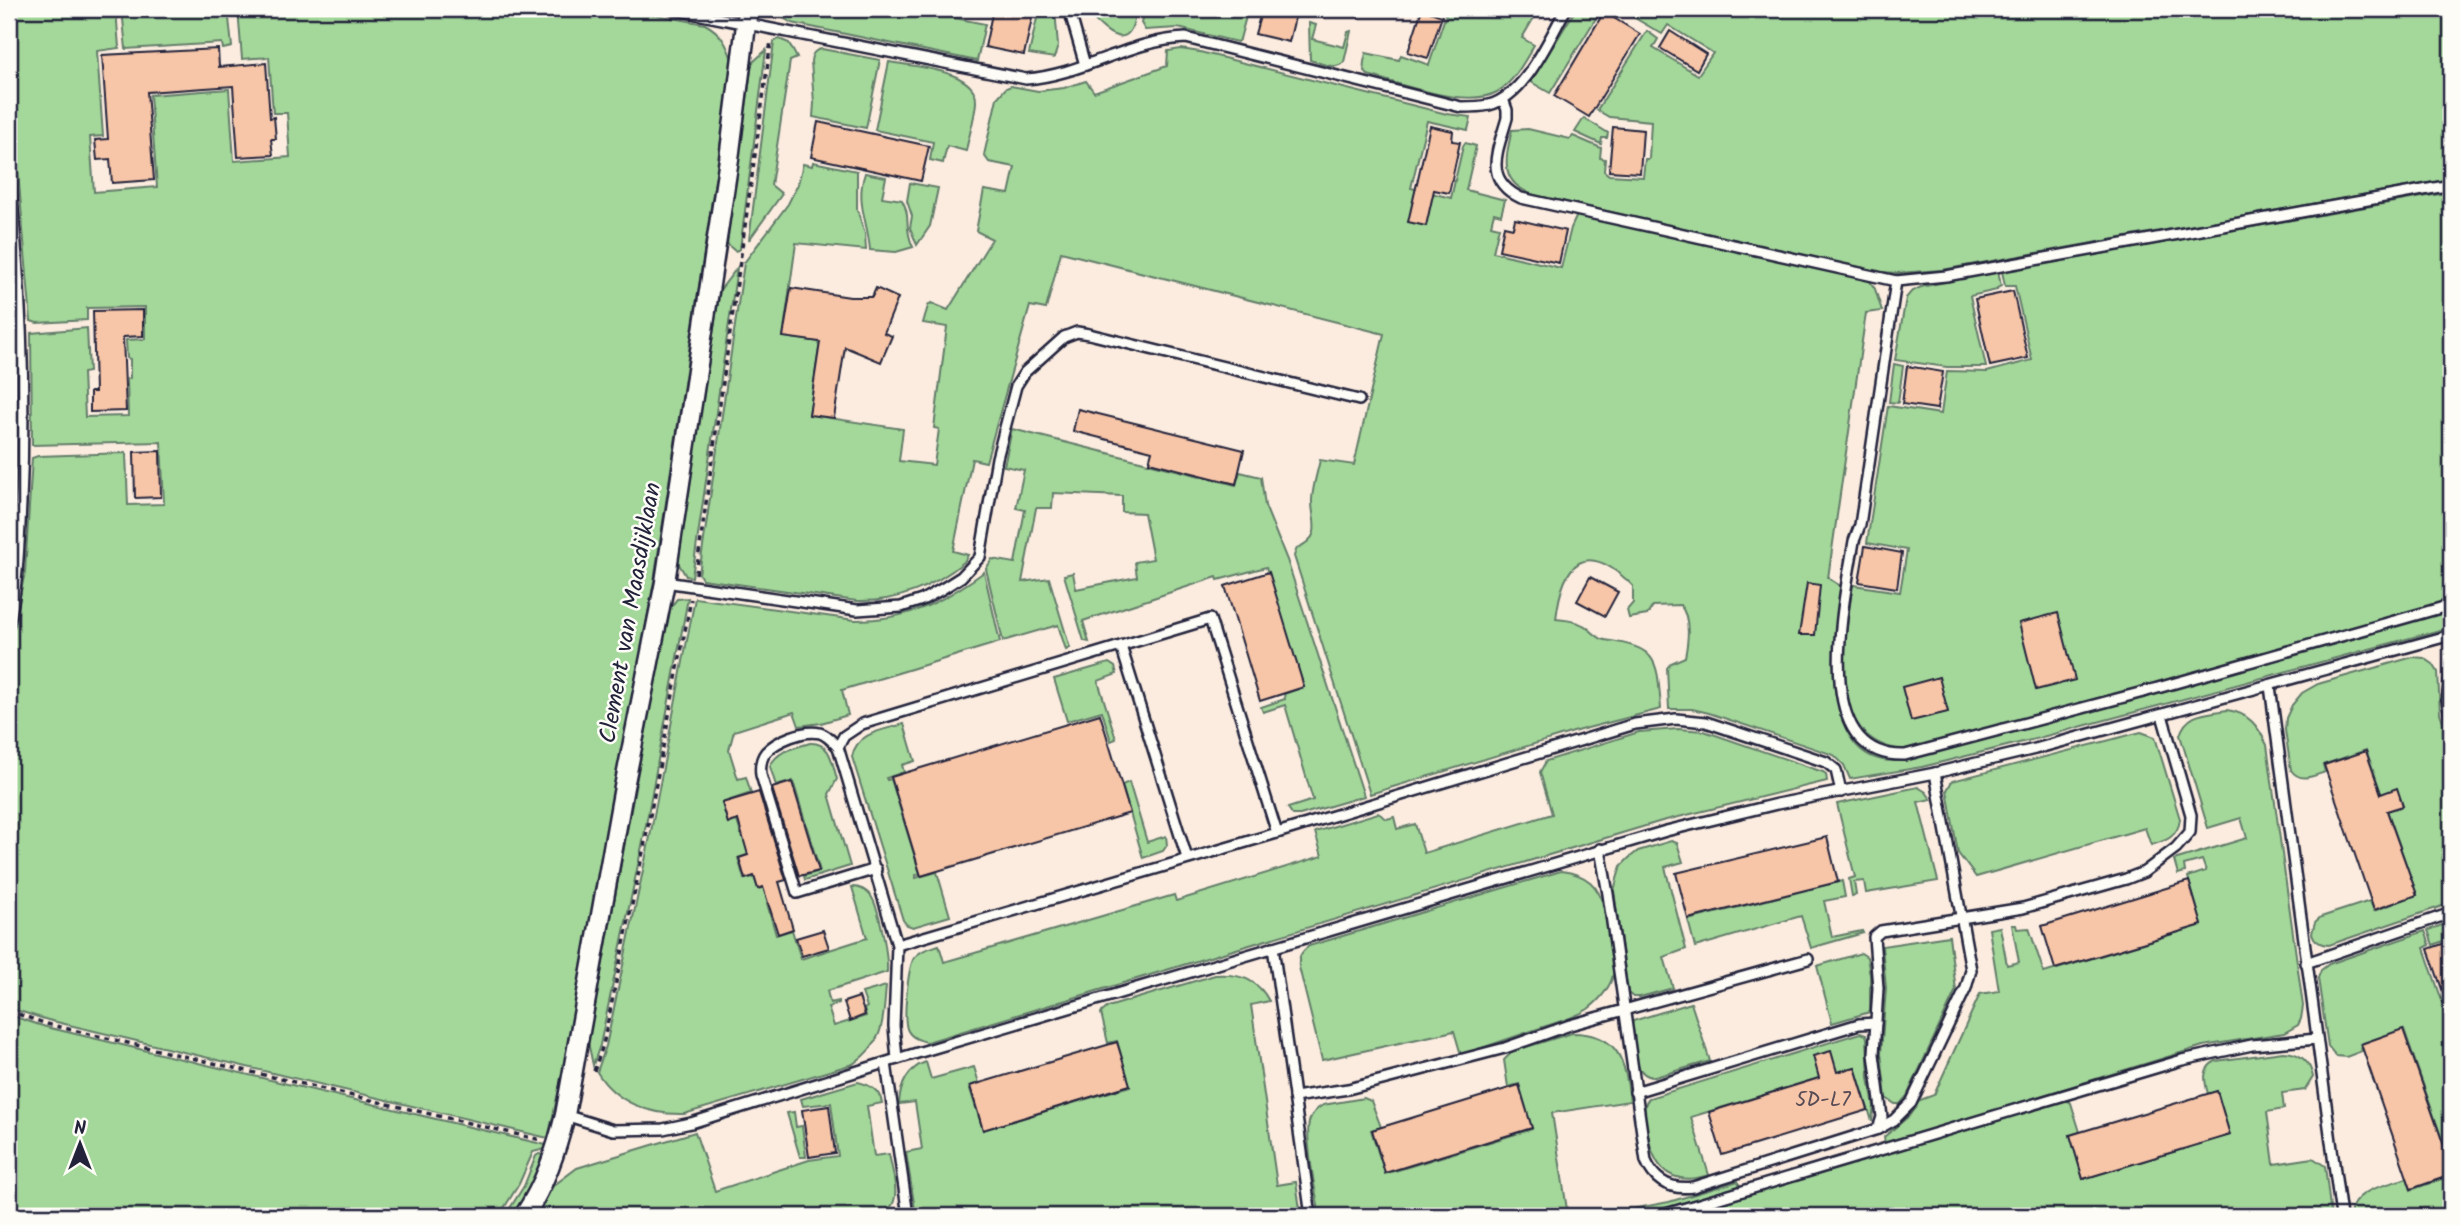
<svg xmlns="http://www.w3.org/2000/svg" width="2460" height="1225" viewBox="0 0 2460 1225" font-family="Kalam,sans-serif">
<rect width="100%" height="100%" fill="#fbecdf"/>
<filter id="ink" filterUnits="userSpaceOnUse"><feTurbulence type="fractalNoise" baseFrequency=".0143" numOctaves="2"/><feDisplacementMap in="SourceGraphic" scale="14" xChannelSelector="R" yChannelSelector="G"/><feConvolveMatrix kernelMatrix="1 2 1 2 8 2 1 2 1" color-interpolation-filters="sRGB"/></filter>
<g filter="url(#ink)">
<g fill="#a4d89a" stroke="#637d6a" stroke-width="2">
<path d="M9,9H116L119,48L97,51L103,136L90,137L94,192L157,187L150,95L229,89L234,161L290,157L287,113H273L269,57L242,59L238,9H625L705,24C722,33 727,45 733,62L654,581L570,1040L548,1138L48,1020L9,1008V647L25,572L32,458L38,456L126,453L128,505L164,504L161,442L32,445L31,333L87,328L89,372L83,373L85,417L128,416L127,379L130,378V359L127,358L126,340L145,339V307L87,308V320L37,323L31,321L15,138L9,94Z"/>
<polygon points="122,9 228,9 232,47 223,49 222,43 126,49"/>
<polygon points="779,9 920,9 920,11 985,24 977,61 792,23 778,15"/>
<polygon points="1039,9 1055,9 1058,46 1054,58 1029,54"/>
<path d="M1085,9H1136C1135,15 1134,25 1130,31C1118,49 1092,18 1085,9Z"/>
<polygon points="1144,9 1248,9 1240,39 1237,42 1178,28 1145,30 1141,23"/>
<path d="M1432,9H1539L1522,38L1534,45C1524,62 1514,82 1497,92C1466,109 1401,84 1368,75C1361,69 1364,62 1366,53L1399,60L1401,55L1429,65L1446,14Z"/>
<polygon points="1576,9 1601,10 1550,93 1531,82"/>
<path d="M1610,9H2451V179L1942,270L1897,273L1881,272L1534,195C1499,183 1505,159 1512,130L1528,129L1570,139L1573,136L1601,148L1600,158L1605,159L1604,171L1609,175L1643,177L1645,159H1649L1651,121L1609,117L1597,110L1647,31L1658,39L1653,48L1698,75L1713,53L1668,25L1662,34L1621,10L1618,14Z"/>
<path d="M1309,23L1316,25L1312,39L1344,47L1348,32L1351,31L1344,62C1335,71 1321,63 1310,60Z"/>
<polygon points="779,39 789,43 797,58 790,61 771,185 782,194 749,240 774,42"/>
<path d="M822,49L880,60L866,128L813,117L814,103L811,61C812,53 815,50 822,49Z"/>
<path d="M1181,49L1200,52L1447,114L1471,117L1468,130L1427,121L1411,188L1451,198L1463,146L1465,143L1476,146L1466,190L1505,200L1501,215L1494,213L1491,225L1499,227L1493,252L1561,268L1571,228L1577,215L1869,280L1875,289L1882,311L1866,313L1828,578L1842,587C1834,640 1817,773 1906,760L2148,696L2451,610V627L2031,740L1922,767L1850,779L1844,765L1834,755L1709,713L1692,709H1669L1667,668L1671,663L1685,657C1688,642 1691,617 1680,605L1653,606L1647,615L1629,618L1627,610L1633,603V586C1586,539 1563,560 1556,619C1565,620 1574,620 1583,625C1590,628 1597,639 1605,640C1659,648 1657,659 1661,709L1580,730L1370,794L1294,556L1297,548C1325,536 1311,521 1312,499C1313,486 1317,473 1320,460L1354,465L1384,334L1061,252L1046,309L1030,306L986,462L972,459L953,551L968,555L964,562C932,588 898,602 857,601L702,579L699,574L744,263L788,204L798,184L803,164L812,166L813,162L857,171V209L865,234L866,250L796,243L783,337L820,342L809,415L903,429L899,461L934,465L939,429L934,428L947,327L923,323L928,306L931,303L948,310L992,239L976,231L984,190L1009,194L1015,167L989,162L984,155L997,98L1006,88L1011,86L1038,91L1064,88L1086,81L1094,92L1167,66L1168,51Z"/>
<polygon points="766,50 740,249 735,251 728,245 727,241 752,63"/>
<path d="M889,62C912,66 978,70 976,102C975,118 969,135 966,151L947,146L943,163L930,160L933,142L875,130Z"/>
<polygon points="1584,118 1608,133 1607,138 1602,138 1601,144 1575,132"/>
<path d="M865,173L886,177L882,197L902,200C912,218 903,226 913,247L896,252L870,250C868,221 855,202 865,173Z"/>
<polygon points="910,183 938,188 930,226 917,245 910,228 912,216 907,201"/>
<path d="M2451,192V600L2146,687L1903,750C1823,741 1845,639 1853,585L1900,592L1907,550L1867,543L1888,406L1941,414L1947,371L1987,372L2032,360L2015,286H2005L2002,271Z"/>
<polygon points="737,268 692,577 686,576 677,561 720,290"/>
<polygon points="1998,271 2001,286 1997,288 1997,290 1970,296 1986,367 1947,367 1895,360 1906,298 1911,292 1921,287"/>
<polygon points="9,279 13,390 9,527"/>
<polygon points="1894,364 1903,366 1898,403 1889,402"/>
<polygon points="1012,429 1236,485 1240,472 1261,477 1265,506 1287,560 1364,796 1300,815 1293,815 1288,808 1313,800 1285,705 1263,712 1261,707 1285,699 1284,694 1304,687 1266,567 1218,580 1217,577 1083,621 1089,642 1084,641 1064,575 1073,573 1076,589 1137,577 1135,562 1153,559 1144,513 1122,512 1122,496 1053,493 1052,508 1036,508 1022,582 1049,578 1070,648 1066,650 1058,625 1003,641 986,569 992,559 1015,563 1025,510 1016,508 1024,470 1004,466"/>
<path d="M984,572L1000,642L842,690L848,715L821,723L799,726L794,712L734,731L729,750L738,779L746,777L751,793L722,803L728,824L737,821L741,834L762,828L768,848L738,858L744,879L754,877L758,889L779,883L783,897L767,903L776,935L792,930L801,959L867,938L852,887C860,887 866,890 871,896C880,910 888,955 887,972L827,991L830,1003L839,1001V1003L828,1007L834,1026L866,1016L864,1009L867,1007L862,993L886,986C883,1021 885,1042 853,1064L684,1114C649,1115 615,1102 597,1072L606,1046L649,842L695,598L855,620C909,620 941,603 984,572Z"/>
<polygon points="688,598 643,841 600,1045 593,1065 588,1042 668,610 677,599"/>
<path d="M2413,657L2424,658L2433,664L2438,672L2440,713L2451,742V903L2329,945C2321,945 2314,941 2312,933L2315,922L2321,917L2370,901L2374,911L2417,895L2366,750L2323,765L2325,772C2313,776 2300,783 2291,770L2285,730L2286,718L2292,705L2302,693L2318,684Z"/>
<polygon points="1109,663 1115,667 1117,674 1098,681 1116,739 1111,741 1102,711 1067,721 1054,679"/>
<path d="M2227,710C2249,713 2258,726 2267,745L2303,1006L2301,1019L2298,1025L2284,1033L2203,1046L1885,1144L1884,1137L1909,1116L1920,1100L1934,1095L1980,994L1999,991L1989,929L2000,927L2007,965L2019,962L2012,925H2016L2017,929L2029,928L2044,973L2202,925L2188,877L2206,871L2202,860L2184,865L2185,872L2178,874L2174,860L2247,838L2241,818L2208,828L2180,735C2187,712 2206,714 2227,710Z"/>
<path d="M904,724L915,761L902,765L904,772L886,778L887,780L891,779L920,874L916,875V878L937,872L950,916L913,927L907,925L903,920L852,757C856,732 884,730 904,724Z"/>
<path d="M1678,729L1704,731L1823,772L1826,774L1827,781L1662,821L927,1042C919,1040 912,1038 908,1031C902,1021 908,968 914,958C920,950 930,948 939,945L944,962L1174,895L1176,901L1322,856L1315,832L1378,813L1387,819L1394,817L1397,829L1415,824L1424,853L1552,814L1540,772L1546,761L1639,732Z"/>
<path d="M2141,732L2155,737L2180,819C2178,837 2166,841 2151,845L2145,828L1976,877L1958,853L1947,790L1952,781Z"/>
<path d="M810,743C831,742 832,763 837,779L829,794L850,866L805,880L804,876L820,871L793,781L776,786L770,766C778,750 794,748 810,743Z"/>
<polygon points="1129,782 1147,842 1166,836 1167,845 1163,851 1143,858 1122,785"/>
<polygon points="1918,787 1926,792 1931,799 1918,802 1938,881 1866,893 1864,881 1854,882 1856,895 1852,896 1849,879 1855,877 1837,804"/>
<polygon points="1671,841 1677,843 1683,862 1665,867 1686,949 1664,957 1673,988 1640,997 1633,997 1628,993 1614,891 1617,879 1621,866 1629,858 1638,851"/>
<path d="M1561,871C1586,874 1600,885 1604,910C1607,929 1614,950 1614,969C1613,985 1600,1000 1588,1009C1575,1018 1558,1022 1543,1027C1516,1036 1488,1046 1461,1055L1454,1031L1322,1060L1299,967C1298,957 1301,952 1309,946Z"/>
<polygon points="1842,881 1845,897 1824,901 1832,937 1862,931 1863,933 1811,948 1801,916 1695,947 1688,920"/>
<polygon points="2451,922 2451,938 2433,945 2428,930"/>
<polygon points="2425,931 2430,945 2424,948 2451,1027 2451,1165 2404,1029 2360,1044 2362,1051 2346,1057 2336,1056 2328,1046 2318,978 2321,970 2329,964"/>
<polygon points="1949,936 1956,990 1907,1096 1900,1104 1895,1104 1886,1098 1881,1053 1886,988 1882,946"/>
<polygon points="1861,953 1867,957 1870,975 1870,1012 1832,1023 1817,966"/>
<path d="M1215,975C1239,973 1258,979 1269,1001L1251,1005L1277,1185L1296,1182L1301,1216H916L906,1152L922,1149L915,1102L899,1104C900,1085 908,1068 926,1062L931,1079L974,1067L979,1083L969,1086L983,1130L1130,1086L1117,1041L1108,1043L1101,1013L1108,1007Z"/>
<path d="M1691,1003L1710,1061L1655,1077C1632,1077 1634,1044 1631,1027L1633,1021Z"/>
<polygon points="9,1015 46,1027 546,1145 545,1149 533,1152 519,1184 499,1216 9,1216"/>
<path d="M1572,1033C1620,1033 1625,1062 1630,1101L1552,1113L1568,1216H1320C1316,1195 1305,1142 1309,1122C1311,1114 1316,1109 1323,1105L1364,1098L1371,1101L1381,1127L1371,1130L1385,1174L1532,1129L1519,1084L1508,1087L1504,1060L1513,1051Z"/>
<path d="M1860,1033L1866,1035L1867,1038L1869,1078L1874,1106L1872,1121L1855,1067L1691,1117L1709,1175C1665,1189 1651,1162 1646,1124C1645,1114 1642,1106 1649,1098Z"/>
<path d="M2283,1052C2299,1052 2310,1061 2313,1077L2305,1090L2282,1093L2284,1109L2267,1112L2274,1164L2313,1158L2325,1166L2331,1216H1679L2066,1100L2071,1103L2080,1132L2070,1135L2083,1179L2230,1135L2217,1091L2208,1094C2204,1080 2202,1068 2216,1061Z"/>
<path d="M858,1082C870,1085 880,1090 882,1103L867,1106L874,1156L889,1154C892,1171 904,1204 884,1212C877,1215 868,1215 861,1216H536L553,1186L577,1168L695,1132L715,1191L809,1160L838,1156L831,1103L803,1106L801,1099Z"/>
<polygon points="794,1112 796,1127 802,1126 806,1157 800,1157 787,1113"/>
<polygon points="539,1154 543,1155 542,1158 529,1190 514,1216 505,1216 524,1186 536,1156"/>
<path d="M2447,1177L2451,1190V1216H2350C2352,1189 2385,1186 2407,1178L2411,1190Z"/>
<polygon points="1738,1181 1740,1187 1643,1216 1595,1216 1669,1202"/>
</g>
<g fill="#f7c5a7" stroke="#22223b" stroke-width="2">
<polygon points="993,9 1034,9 1024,55 985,47"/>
<polygon points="1262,9 1297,9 1289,42 1255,34"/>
<polygon points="1422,9 1442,16 1428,58 1408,52"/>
<polygon points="1604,12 1640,34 1589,117 1554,96"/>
<polygon points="1670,31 1706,54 1697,70 1660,48"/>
<polygon points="218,49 219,67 266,63 270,118 274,117 276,139 271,139 273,155 238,157 233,86 147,92 154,180 112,183 110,159 97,160 95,140 108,139 102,55"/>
<polygon points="818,122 929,146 921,181 811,157"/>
<polygon points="1430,126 1453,131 1452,141 1460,142 1449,193 1434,190 1426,226 1408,222"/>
<polygon points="1613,127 1643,130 1640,173 1609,171"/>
<polygon points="1515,219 1566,231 1559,263 1499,250 1504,226 1513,228"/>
<polygon points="791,288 850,297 872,297 876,288 898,298 884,333 892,336 881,362 845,347 834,418 809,415 820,342 783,337"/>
<polygon points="2013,291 2028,358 1990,366 1975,299"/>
<polygon points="143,310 143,336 123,337 126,411 90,412 90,392 95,392 93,311"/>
<polygon points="1907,366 1943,372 1937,409 1902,404"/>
<polygon points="1078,409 1244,450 1236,484 1149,462 1152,451 1073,431"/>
<polygon points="160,451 161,497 135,498 134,452"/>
<polygon points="1865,546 1902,553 1897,588 1859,582"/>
<polygon points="1269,572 1304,687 1260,701 1225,586"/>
<polygon points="1590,577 1618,592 1605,616 1577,601"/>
<polygon points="1807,583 1820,585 1815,635 1799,635"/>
<polygon points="2058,613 2075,680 2036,690 2019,623"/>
<polygon points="1939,677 1948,712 1911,721 1902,687"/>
<polygon points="1100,714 1130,813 921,876 891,777"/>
<polygon points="2366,751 2381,794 2397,788 2403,806 2387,811 2417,895 2374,910 2324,765"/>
<polygon points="792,782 819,871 799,876 772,788"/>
<polygon points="759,792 786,880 779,882 793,929 778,934 763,887 758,889 754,876 745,879 739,858 748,855 738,820 728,823 722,803"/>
<polygon points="1827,837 1838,882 1688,919 1676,873"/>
<polygon points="2189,881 2202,925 2055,969 2042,926"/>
<polygon points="823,930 829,948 802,956 796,938"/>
<polygon points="2451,941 2451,1008 2449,1009 2428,949"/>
<polygon points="859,997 865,1015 850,1021 844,1002"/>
<polygon points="2403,1029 2451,1166 2451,1175 2411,1189 2361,1044"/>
<polygon points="1117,1042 1130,1085 983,1130 970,1086"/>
<polygon points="1831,1051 1837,1072 1855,1067 1868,1110 1722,1155 1709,1112 1819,1078 1813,1056"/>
<polygon points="1519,1085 1532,1128 1385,1173 1372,1130"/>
<polygon points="2217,1091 2230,1135 2083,1179 2070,1135"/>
<polygon points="829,1106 835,1153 809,1157 802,1110"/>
</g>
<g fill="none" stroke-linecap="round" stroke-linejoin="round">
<g stroke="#22223b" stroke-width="14">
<g id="lane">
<path d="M671,9L1026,79C1082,75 1130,40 1186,38L1461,107C1470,107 1480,107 1489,105C1526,95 1548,40 1566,9"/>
<polyline points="1069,9 1085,65"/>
<path d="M1503,99L1507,110V118C1498,151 1482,179 1521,198L1896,281L1946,276L2451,185"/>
<path d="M9,169C21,280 26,391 21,503C19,544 18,584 9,624"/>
<path d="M1896,281L1860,525L1854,541C1845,598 1807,758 1905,755L2147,691L2451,605"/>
<polyline points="665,582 857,610 901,607 922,600 942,589 961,577 980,557 997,458 1016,386 1025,372 1064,337 1077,332 1089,334 1359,400"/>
<polyline points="1121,646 1187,858"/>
<polyline points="2451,673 2447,700 2451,719"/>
<polyline points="2270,686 2341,1216"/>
<path d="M838,747C833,742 827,735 820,733C804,729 776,741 766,752C761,758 760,767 761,775L797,893L876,869"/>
<polyline points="1277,833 1635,724 1676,719 1706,722 1826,762 1836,770 1841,792"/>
<path d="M1600,849L1608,894L1646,1161C1655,1182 1671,1190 1693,1187L1878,1129L1894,1120L1911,1103L1966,988L1971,970L1935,773"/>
<polyline points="1273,947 1311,1216"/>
<polyline points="2306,963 2451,913"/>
<polyline points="897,1059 894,1026 897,945 838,747 844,736 862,724 1210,619 1277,833 897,945"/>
<polyline points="886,1063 908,1216"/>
<polyline points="1635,1092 1859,1024 1876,1023"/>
<polyline points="1294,1097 1348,1089 1505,1048 1570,1025 1808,959"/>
<polyline points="565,1115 613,1130 663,1129 691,1123 897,1059 1666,831 1777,804 1935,773 2035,749 2451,635"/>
<polyline points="1878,1129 1882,1117 1874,1054 1878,988 1874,937 1881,931 2023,908 2126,879 2144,872 2176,848 2190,832 2191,815 2162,715"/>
<polyline points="1659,1216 2182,1060 2252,1045 2317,1039"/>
</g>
</g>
<g stroke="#22223b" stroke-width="23">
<path id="street" d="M524,1216C545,1184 556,1152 565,1115L624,787L665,582L729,159L748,9"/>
</g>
<g stroke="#22223b" stroke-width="3.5" stroke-dasharray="5 5" stroke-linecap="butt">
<polyline points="696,574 771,41"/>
<polyline points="9,1011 47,1024 541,1140"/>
<polyline points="594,1071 603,1045 645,842 691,599"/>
</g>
<use href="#lane" stroke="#fdfcf7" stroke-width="9"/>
<use href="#street" stroke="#fdfcf7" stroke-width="18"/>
</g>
</g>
<g text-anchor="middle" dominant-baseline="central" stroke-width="5" stroke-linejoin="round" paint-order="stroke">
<g font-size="21" fill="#574b56">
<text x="1823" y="1100">5D-L7</text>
</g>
<g font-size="24" fill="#22223b" stroke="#fdfcf7">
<text transform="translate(631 613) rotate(-80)">Clement van Maasdijklaan</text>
</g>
</g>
<rect width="2460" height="1225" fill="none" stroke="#fdfcf7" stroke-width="35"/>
<rect x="18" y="18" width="2425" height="1190" fill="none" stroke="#22223b" stroke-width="2.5" filter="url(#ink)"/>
<g transform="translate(80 1144)" stroke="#fdfcf7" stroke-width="5" paint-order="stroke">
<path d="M0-5L12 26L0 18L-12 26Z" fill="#22223b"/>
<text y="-10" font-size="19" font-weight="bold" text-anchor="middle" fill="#22223b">N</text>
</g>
</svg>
